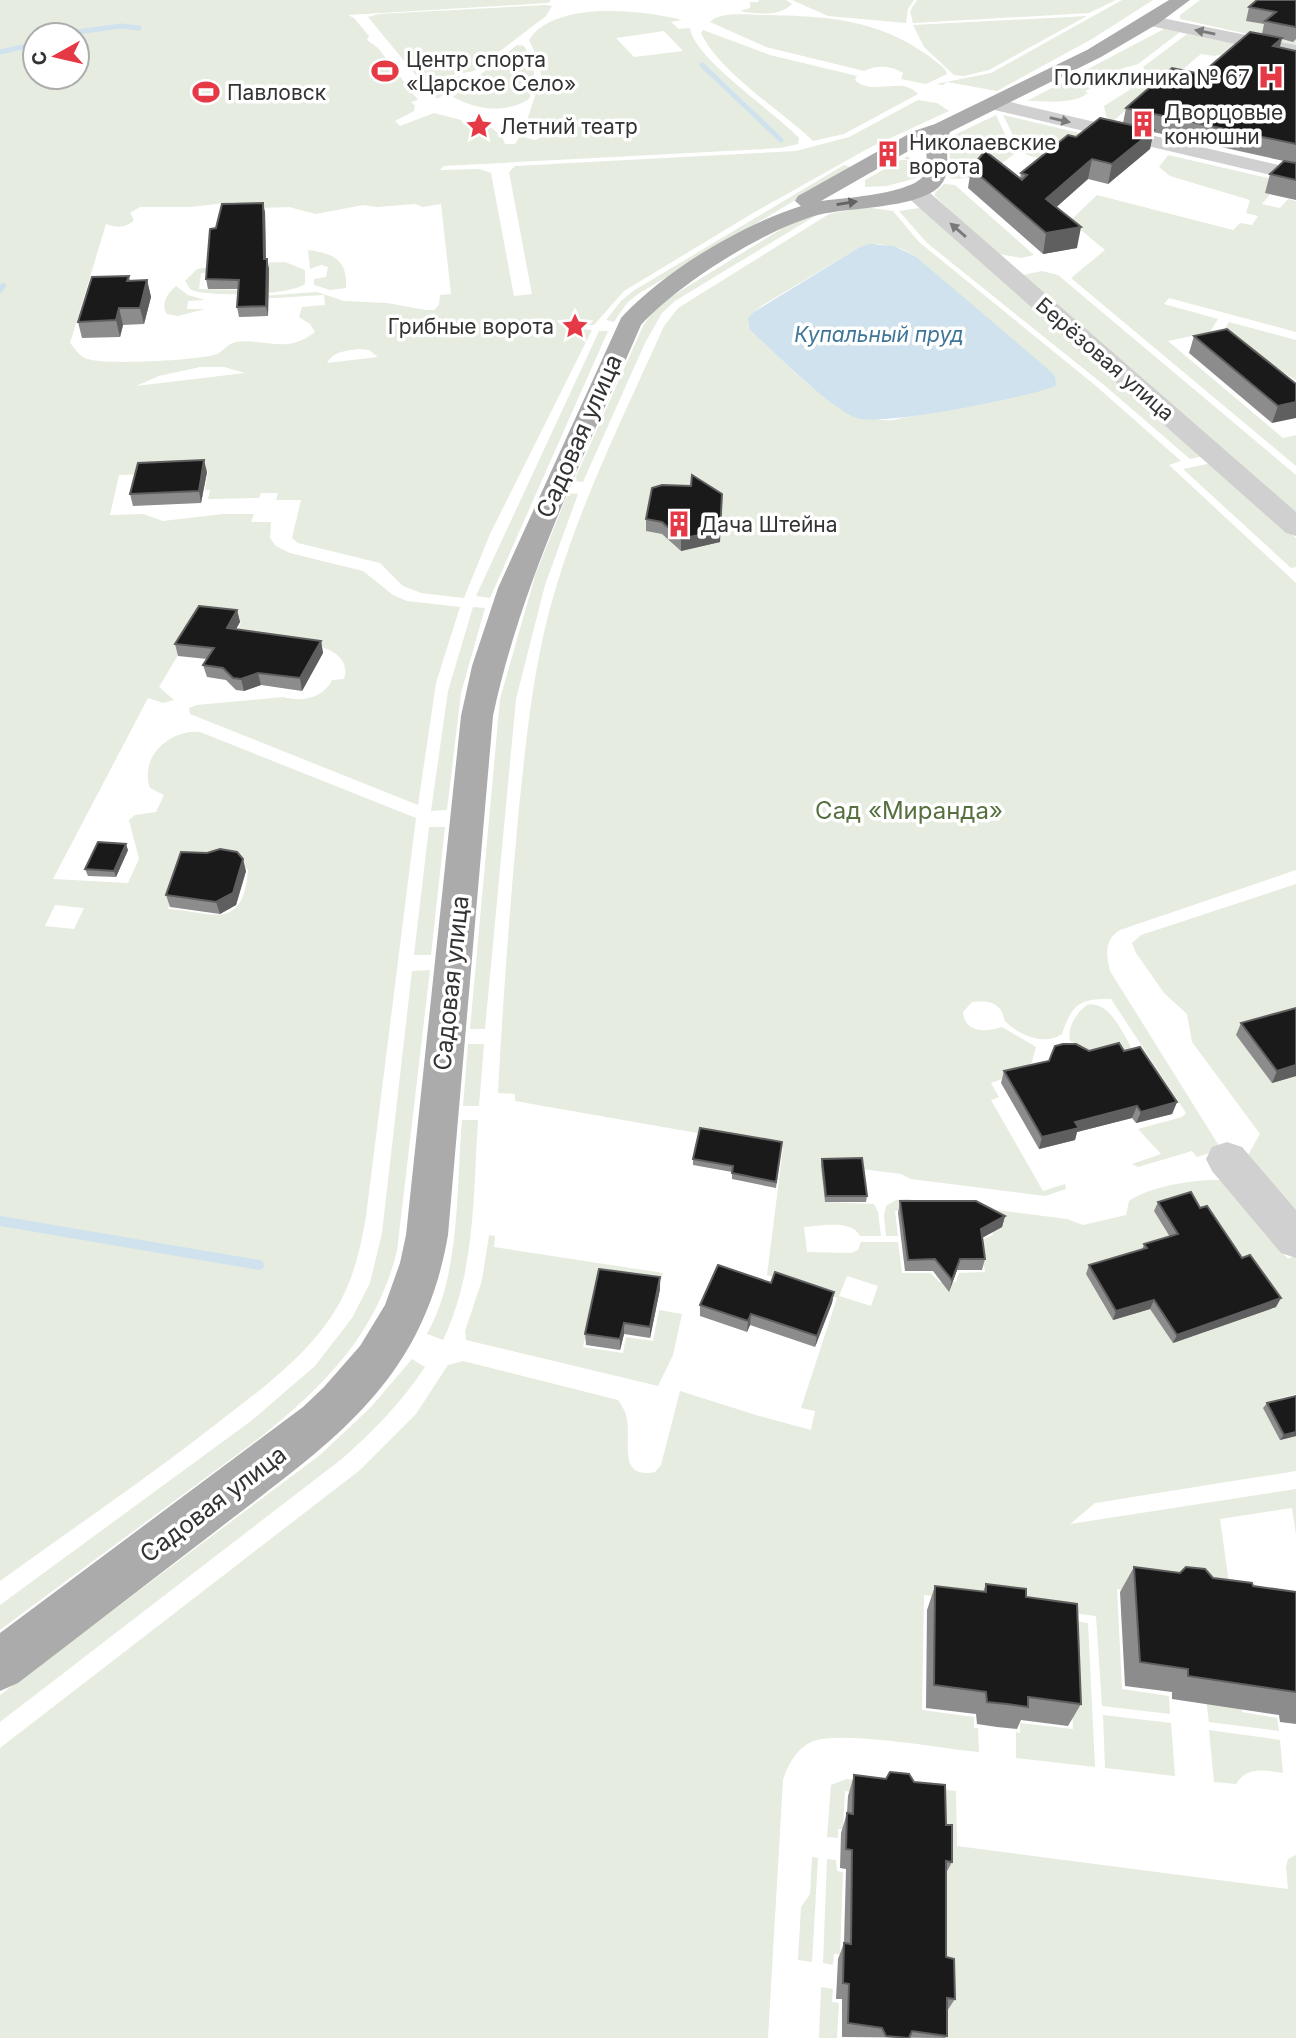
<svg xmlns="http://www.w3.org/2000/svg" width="1296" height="2038" viewBox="0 0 1296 2038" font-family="Inter,sans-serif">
<rect width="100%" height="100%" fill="#fff"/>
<g fill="#e6ecdf" fill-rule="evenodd">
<path d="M0,0H551L548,3L348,15L354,18L369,36L367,40L378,48L418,100L411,102L415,106L414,111L395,121L400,126L434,113L492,128L502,137L505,144H515L520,136L535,140L540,138L525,126L541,78L540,63L529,40C554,0 643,10 682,20L671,22L679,29L690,28C694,59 775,112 799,138L798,144L781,148L444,166L440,170L479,169L491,173L514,296L532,294L509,172L515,166L796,151L849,137L918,100L937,103L949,111L869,148L753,213L624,291L594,325H585L583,329L592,330L490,534L464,598L421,593L403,586L380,563L298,543L292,538L301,500H276L278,493H261L259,498L208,499L210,490H205L208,471L119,475L110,515L143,514L163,521L223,514H254L251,522H271L270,538L276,546L290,553L363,571L393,595L407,601L460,607L436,683L418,805L190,714L189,708L197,705L283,697C301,702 323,699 332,680L344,679C358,634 258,641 232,640L241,623L200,618L159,687L174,700L163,703L148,698L53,879L128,883L139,859L129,820L135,815L156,812L164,795L150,788C139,757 170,729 200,732L416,818L366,1216C360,1253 351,1289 329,1320C300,1361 259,1391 220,1421C149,1477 73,1528 0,1581ZM664,31L683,51L634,57L616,38ZM35,35H77V77H35ZM235,202L260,208L289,207L316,214L363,205L377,207L415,204L423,207L441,204L451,294L440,295L439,305L434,310H426L387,303L344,301L317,292L247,297L240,300L324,295L325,305L302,307L299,317L310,324L315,332C286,355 265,338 236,342C226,344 223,353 214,355C196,360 100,366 85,358C78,355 75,348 70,343L106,224C115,228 127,228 134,220L130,213L140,207H190ZM359,349L369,350L378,357L327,363C334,351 345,351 359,349ZM200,367H224L245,373L136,386L159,376ZM183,863H242L248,870C243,934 210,911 168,909ZM55,905L84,908L74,929L45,926Z"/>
<path d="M759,0H786L792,4C780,17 756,14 740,11L750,8V2H758Z"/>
<polygon points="792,0 914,0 908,9 906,23 828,16"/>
<polygon points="917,0 1116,0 1089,13 913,23 910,11"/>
<polygon points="1122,0 1153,0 1092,39 997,91 947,82 943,85 936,84 991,73"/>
<polygon points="1200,0 1283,0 1246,20 1291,29 1296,25 1296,45 1180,19 1180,15"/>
<polygon points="546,5 552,6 546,16 474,71 424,80 419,79 368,17 379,14"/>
<path d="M762,15C834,16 889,20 945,69L947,74L926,84L901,79L903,73C891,65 876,65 864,71L766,47L710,22C721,11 747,15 762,15Z"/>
<polygon points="1087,16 989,70 964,76 954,75 924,47 913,25"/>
<path d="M1164,29L1180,32L1138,64L1121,69L1102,82L1098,81L1095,84L1098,85L1085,91L1088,93C1072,105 1047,101 1027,101Z"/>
<path d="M703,30L770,55L857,76L855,80C872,97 902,75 918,94L844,134L813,141C782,111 719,72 701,33Z"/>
<polygon points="1187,34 1256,48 1214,56 1201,54 1177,74 1157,83 1112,122 1106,116 1104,106 1131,89 1128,88 1146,72 1143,67"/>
<path d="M517,45L524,46C535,64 537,79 529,99C505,114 477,110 453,97Z"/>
<polygon points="461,76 465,77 439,98 435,98 423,84"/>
<path d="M996,115L1014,154C998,168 972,182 949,178L951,170L948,138Z"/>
<path d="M1003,115L1088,135C1072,143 1037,170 1022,150C1014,140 1009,126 1003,115Z"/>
<polygon points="1168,155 1276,180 1272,192 1262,204 1280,208 1288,199 1296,201 1296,332 1169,298 1164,304 1218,319 1210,332 1168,341 1283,438 1296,435 1296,466 1071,278 1105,250 1070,221 1097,195 1233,230 1240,223 1252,225 1258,216 1246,213 1250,200 1170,176 1159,167"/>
<polygon points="907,156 923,166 923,173 920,177 887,186 865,187 865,180 901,160 908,160 904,158"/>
<polygon points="844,165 851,167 638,294 627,303 614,322 606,320 621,301 633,291"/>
<polygon points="944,184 955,185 1034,255 1021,258 994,253 935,196 935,193"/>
<path d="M864,207L893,211L919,242L1096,386L1181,461L1169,465L1296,583V870L1120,930C1104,940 1106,954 1110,971L1221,1149L1197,1157L1192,1151L1138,1167L1132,1164L1161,1154L1138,1129L1182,1117L1186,1113L1111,999C1080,998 1072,1004 1062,1034C1045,1046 1020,1036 1006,1022C1003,1019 1004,1016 1002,1012C996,1001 983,1000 972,1002L963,1012C965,1034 987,1032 1002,1027L1036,1047L1030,1069L991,1083L999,1097L991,1100L1043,1191L1065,1184L1066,1189L1045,1196L911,1179L901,1174L862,1169L826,1202L874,1204L878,1212L881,1236H860C852,1219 820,1226 804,1227L807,1252L851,1253L858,1250L861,1242H898L902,1273H931L939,1282H956L959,1273L985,1272L980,1241L993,1235L990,1218L936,1202L1067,1219L1083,1225L1126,1215L1129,1201C1149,1186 1197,1179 1222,1180L1288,1259L1296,1255V1394L1277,1399L1296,1436V1471L1095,1503L1070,1524L1296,1489V1535L1292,1508L1220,1519L1229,1583L1296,1591V1614L1117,1589L1122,1689L1169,1696L1170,1714L1102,1706L1096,1616L924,1595L922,1710L974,1717V1728H978L979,1752C944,1749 839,1729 811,1742C796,1750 788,1764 783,1780L768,2038H0V1748L360,1470L416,1414L448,1365L463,1361L618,1400C621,1405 625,1410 626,1415C633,1437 615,1480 655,1472L661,1465L680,1391L756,1415L811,1430L815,1411L801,1408L837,1298L767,1275L783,1148L515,1101V1094L498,1093C503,998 510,903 519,808C527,732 534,658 557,584C584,495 626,411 664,326L678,308L829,214ZM879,244L900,248L915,256L1056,386L893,420C837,424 789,365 750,330L754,312L763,305L858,248ZM847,1276L878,1286L871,1306L839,1296Z"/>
<polygon points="919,208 925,209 1204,456 1190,459 1104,385 927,243 899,211"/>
<polygon points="825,210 675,301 662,313 645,343 583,482 574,481 643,326 654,310 669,298 796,220"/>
<path d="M308,250C333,253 348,260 346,288L330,290L314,285V279L326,277L328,267L321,265L310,269Z"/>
<path d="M285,262L305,270V284C288,296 212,297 191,290L185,281L197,269L215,266L214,272L201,273L199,289L242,290L252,270V263Z"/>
<polygon points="1042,271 1058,275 1296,475 1296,517 1023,275"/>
<path d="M176,286L188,295L205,300L188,301L187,309H205L178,316L167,314C160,304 168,293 176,286Z"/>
<polygon points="1229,322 1296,340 1296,380 1221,335"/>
<polygon points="599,331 608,331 490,598 476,596"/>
<polygon points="1212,463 1296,538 1296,567 1291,568 1183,469"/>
<polygon points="568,493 578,494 545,585 516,699 485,1029 470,1029 500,699 536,573"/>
<polygon points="473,607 485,608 461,693 447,810 431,811 448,691"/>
<polygon points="429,827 445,827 431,955 414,955"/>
<polygon points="1296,884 1296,1227 1244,1162 1260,1134 1192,1042 1187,1014 1164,993 1136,953 1132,943 1141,935"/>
<path d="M430,970L397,1251C376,1334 326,1384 262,1436L0,1630V1605L251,1421L315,1366L352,1318L370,1283L382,1233L412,971Z"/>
<path d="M1087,1005C1111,1000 1124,1037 1135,1054L1095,1053L1070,1041C1067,1028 1076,1013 1087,1005Z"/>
<polygon points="468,1044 484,1044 479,1106 463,1106"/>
<path d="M462,1120H478C473,1194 476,1271 443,1340L427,1334C461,1273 456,1189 462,1120Z"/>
<polygon points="907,1199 927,1202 928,1211 895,1211 898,1236 886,1236 884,1216 886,1206 896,1200"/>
<polygon points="489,1235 495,1236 494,1247 663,1273 660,1286 598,1278 583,1347 623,1353 626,1337 653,1341 659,1310 682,1314 673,1355 658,1386 466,1340 465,1331 482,1280"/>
<path d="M412,1359L425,1367C402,1402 374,1430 343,1458L0,1722V1695L320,1455L371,1407Z"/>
<polygon points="1069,1620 1088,1623 1095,1767 1016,1758 1016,1732 1020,1733 1020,1723 1073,1729"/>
<polygon points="1206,1700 1241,1705 1242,1712 1277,1718 1279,1731 1209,1722"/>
<polygon points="1103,1715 1171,1723 1175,1776 1105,1768"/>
<path d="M1209,1730L1280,1740L1283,1773C1265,1770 1247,1766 1236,1784L1214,1782Z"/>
<polygon points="847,1779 956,1791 957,1846 1288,1889 1286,1867 1288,1859 1296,1855 1296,2038 941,2038 940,2018 948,2019 947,1971 940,1970 939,1803 845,1791 843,1829 838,1829 838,1838 827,1837 831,1785"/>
<polygon points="812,1857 818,1858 812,1962 798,1960 801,1907 810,1894"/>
<polygon points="827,1859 836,1860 837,1871 843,1872 840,1954 834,1954 833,1965 823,1963"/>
<polygon points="821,1987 833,1989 832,2002 839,2003 837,2038 819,2038"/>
</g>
<path fill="#cfe2ee" d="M869,244L894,246L915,256L1048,369L1055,376L1056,386C1028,397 882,427 857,418C830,409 773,351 750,330L748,318L754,312L858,248Z"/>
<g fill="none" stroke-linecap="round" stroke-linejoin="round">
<g stroke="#cfe2ee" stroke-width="5">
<polyline points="54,35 121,26 139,28"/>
<polyline points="0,52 35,44"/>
<polyline points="702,65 781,140"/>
</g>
<polyline stroke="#cfe2ee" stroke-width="6" points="0,290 3,286"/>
<polyline stroke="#cfe2ee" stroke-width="10" points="0,1221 259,1265"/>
<g fill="#d0d0d0" fill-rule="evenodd">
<polygon points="1152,16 1296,45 1296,57 1146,25 1143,21 1146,17"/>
<polygon points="993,98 1296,169 1296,181 986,108 983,104 986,100"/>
<polygon points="914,185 922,186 1296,512 1296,536 1286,533 906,196 903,191 906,186"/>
<polygon points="1227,1142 1242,1147 1296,1210 1296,1258 1281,1253 1212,1171 1206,1159 1212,1147"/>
</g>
<path fill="#ababab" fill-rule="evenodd" d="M1169,0H1190L1159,23L1101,57L950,132C942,151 955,172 938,188C913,209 849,207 818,215C765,229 677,285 641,325C586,453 522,579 493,716L448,1235C422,1388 325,1446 212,1534C147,1584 83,1633 18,1683L0,1691V1633L303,1407L324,1387L360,1346L385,1305L400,1263L406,1235L461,716L472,666L498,588L621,318C664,271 741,225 801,206L795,201L798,196L914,131L935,124L1087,50ZM926,141C925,151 929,164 925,173C917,194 842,198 821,201Z"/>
</g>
<g fill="#8c8c8c">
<polygon points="1296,0 1296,39 1293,42 1282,39 1280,47 1296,51 1296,200 1265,193 1270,174 1284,161 1153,132 1150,149 1108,184 1088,179 1056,207 1077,248 1043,254 968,188 971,168 1020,179 1021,173 1076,137 1123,123 1126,108 1201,74 1262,34 1264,24 1246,21 1249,7"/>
<polygon points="265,212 266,259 269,269 268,316 239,317 237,307 238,289 208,289 206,279 216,228"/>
<polygon points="129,276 130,281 147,280 151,297 144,324 123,325 120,337 82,338 78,322"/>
<polygon points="1194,336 1296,384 1272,423 1189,353"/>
<polygon points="207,472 201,503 133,506 130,494"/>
<polygon points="652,488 720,542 681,551 662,534 646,531 646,519"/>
<polygon points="237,610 240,622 236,629 321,641 323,653 302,691 261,685 244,691 236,690 226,680 207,677 203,665 207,659 178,656 175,644"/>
<polygon points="128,850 116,877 88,876 85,869"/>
<polygon points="246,871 236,905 220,914 170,907 166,895"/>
<polygon points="1241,1023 1296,1076 1272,1083 1236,1035"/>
<polygon points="1089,1051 1124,1051 1177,1102 1172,1114 1136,1123 1132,1118 1077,1132 1075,1140 1039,1149 1001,1083 1004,1071"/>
<polygon points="782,1142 776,1188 732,1179 732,1172 693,1165 693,1159"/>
<polygon points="822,1159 867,1196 866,1202 825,1202 821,1165"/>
<polygon points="900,1201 1005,1216 1002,1227 982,1238 985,1259 982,1270 957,1270 949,1292 933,1271 905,1271 898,1213"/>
<polygon points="1158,1202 1200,1208 1242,1258 1276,1307 1173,1343 1150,1309 1113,1320 1086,1274 1089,1265 1142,1250 1144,1244 1170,1237 1154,1211"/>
<polygon points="771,1283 834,1292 832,1303 815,1347 750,1325 747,1332 700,1316 700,1305"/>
<polygon points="660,1289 650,1338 624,1334 620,1350 586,1345 585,1334"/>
<polygon points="1296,1396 1296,1436 1280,1440 1263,1408 1267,1403"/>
<polygon points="1134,1567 1213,1578 1253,1586 1296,1592 1296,1724 1280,1722 1279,1715 1172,1699 1172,1692 1125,1686 1120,1592"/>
<polygon points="986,1584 1026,1597 1081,1704 1068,1726 1021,1720 1017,1729 997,1727 977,1724 976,1714 926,1708 927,1610 935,1586 983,1592"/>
<polygon points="854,1775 946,1825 952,1862 946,1873 946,1957 955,1999 947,2011 947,2036 945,2038 842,2037 842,1999 836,1999 838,1959 844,1943 846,1869 840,1868 841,1833 847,1813 848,1796"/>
</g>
<g fill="#5f5f5f">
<polygon points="1282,38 1277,56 1273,46"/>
<polygon points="1154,130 1150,149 1108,184 1112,164"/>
<polygon points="1092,159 1088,179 1042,220 1046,199"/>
<polygon points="263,203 265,212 266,269 264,259"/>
<polygon points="1081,227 1077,248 1043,254 1046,233"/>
<polygon points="267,259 269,269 268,316 266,306"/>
<polygon points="147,280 151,297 144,324 140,308"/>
<polygon points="119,308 123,325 120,337 116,320"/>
<polygon points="1296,402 1296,418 1272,423 1278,406"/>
<polygon points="204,460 207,472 201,503 199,491"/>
<polygon points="722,506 720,542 681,551 681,539"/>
<polygon points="237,610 240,622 230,640 227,628"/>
<polygon points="321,641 323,653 302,691 300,678"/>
<polygon points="258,673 261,685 244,691 241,679"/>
<polygon points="126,844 128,850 116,877 114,871"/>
<polygon points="243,859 246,871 236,905 220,914 216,902"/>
<polygon points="1296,1065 1296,1076 1272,1083 1277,1071"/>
<polygon points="1177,1102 1172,1114 1136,1123 1141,1112"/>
<polygon points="1137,1106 1132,1118 1077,1132 1075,1140 1039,1149 1042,1137 1075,1122"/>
<polygon points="1005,1216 1002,1227 978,1240 981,1229"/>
<polygon points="960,1259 957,1270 949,1292 952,1280"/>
<polygon points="660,1277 660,1289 650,1338 650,1327"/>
<polygon points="834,1292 832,1303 815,1347 817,1336"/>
<polygon points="1281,1298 1276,1307 1173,1343 1177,1335"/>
<polygon points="1154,1300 1150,1309 1113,1320 1116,1311"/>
<polygon points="751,1314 750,1325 747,1332 748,1321"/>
<polygon points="624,1323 624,1334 620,1350 620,1339"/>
<polygon points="1296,1432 1296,1436 1280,1440 1284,1435"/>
</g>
<g fill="#1a1a1a" stroke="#5f5f5f" stroke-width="2">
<polygon points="1257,0 1296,0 1296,27 1265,21 1276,12 1249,7"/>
<polygon points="1250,32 1282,38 1273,46 1296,51 1296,144 1126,108 1172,68 1201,74"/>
<polygon points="1100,118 1154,130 1112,164 1092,159 1046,199 1081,227 1046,233 971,168 985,151 1022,180 1027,175 1021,173 1068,135 1076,137"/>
<polygon points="1284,161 1296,163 1296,180 1270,174"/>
<polygon points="263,203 264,259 267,259 266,306 237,307 239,280 206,279 210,229 216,228 222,204"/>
<polygon points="129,276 127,281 147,280 140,308 119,308 116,320 78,322 92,277"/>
<polygon points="1227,329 1296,384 1296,402 1278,406 1194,336"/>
<polygon points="204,460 199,491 130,494 138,463"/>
<polygon points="692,475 722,494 720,530 681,539 662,522 646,519 652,488 662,485 691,486"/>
<polygon points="199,606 237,610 227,628 321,641 300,678 258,673 241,679 233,678 223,668 203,665 214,648 175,644"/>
<polygon points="98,842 126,844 114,871 85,869"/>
<polygon points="220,849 237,852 243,859 233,893 216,902 166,895 181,852 207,853"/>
<polygon points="1296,1008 1296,1065 1277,1071 1241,1023"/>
<polygon points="1119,1043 1124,1051 1140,1047 1177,1102 1141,1112 1137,1106 1075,1122 1079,1128 1042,1137 1004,1071 1049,1061 1055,1046 1063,1044 1076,1044 1089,1051"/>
<polygon points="700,1128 782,1142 776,1182 732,1173 733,1166 693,1159"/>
<polygon points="862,1158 867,1196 826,1196 822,1159"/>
<polygon points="1191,1192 1200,1208 1207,1206 1242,1258 1250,1255 1281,1298 1177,1335 1154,1300 1116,1311 1089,1265 1147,1248 1144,1244 1178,1234 1158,1202"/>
<polygon points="900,1201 976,1201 1005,1216 981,1229 985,1259 960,1259 952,1280 935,1259 908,1260"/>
<polygon points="718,1265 771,1283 775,1272 834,1292 817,1336 751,1314 748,1321 700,1305"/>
<polygon points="599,1269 660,1277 650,1327 624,1323 620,1339 585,1334"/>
<polygon points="1296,1396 1296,1432 1284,1435 1267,1403"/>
<polygon points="1134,1567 1180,1573 1186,1567 1205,1569 1213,1578 1252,1583 1253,1586 1296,1592 1296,1692 1188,1676 1188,1669 1140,1662"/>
<polygon points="986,1584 1026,1589 1026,1597 1077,1604 1081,1704 1028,1697 1028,1707 1007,1704 987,1702 986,1692 934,1685 935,1586 986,1592"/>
<polygon points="890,1772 909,1774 914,1782 945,1785 946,1825 952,1825 952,1862 946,1861 946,1957 954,1959 955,1999 947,1998 947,2036 912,2031 909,2038 886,2036 882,2028 848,2023 849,1984 843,1983 844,1943 851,1944 852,1850 846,1849 847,1813 853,1814 854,1775 886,1779"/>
</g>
<defs><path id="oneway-solid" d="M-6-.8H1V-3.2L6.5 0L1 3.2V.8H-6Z" transform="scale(1.75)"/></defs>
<g fill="#7a7a7a">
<use href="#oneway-solid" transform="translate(1205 32) rotate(-168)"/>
<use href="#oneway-solid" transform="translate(1060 120) rotate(13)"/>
<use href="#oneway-solid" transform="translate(958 230) rotate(-139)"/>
</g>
<use fill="#636363" href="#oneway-solid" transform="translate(847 203) rotate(-9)"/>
<defs>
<g id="stadium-bare" transform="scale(2.1)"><path d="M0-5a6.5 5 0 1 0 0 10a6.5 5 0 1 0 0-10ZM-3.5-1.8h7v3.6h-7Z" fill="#e63946" stroke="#fff" stroke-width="2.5" paint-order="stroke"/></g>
<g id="hospital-bare" transform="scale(2.1)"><path d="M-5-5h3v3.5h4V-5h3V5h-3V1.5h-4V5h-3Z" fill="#e63946" stroke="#fff" stroke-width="2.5" paint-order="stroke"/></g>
<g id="building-bare" transform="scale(2.1)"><path d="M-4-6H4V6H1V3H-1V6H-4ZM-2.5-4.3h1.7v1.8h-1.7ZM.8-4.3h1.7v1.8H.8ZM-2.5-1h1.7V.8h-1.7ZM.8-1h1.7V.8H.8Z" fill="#e63946" stroke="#fff" stroke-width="2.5" paint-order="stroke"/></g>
<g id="sight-bare" transform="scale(2.1)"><path d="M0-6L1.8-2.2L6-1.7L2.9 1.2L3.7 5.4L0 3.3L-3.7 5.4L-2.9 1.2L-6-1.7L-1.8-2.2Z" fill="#e63946" stroke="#fff" stroke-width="2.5" paint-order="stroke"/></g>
</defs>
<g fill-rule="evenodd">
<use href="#stadium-bare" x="385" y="71"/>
<use href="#hospital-bare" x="1271" y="77"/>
<use href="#stadium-bare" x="206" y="92"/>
<use href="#building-bare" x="1143" y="124"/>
<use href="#sight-bare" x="479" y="126"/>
<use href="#building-bare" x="888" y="154"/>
<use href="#sight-bare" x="575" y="326"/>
<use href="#building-bare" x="679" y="524"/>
</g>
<g text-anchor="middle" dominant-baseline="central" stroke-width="7" stroke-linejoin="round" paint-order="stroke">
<g font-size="21" fill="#333" stroke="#fff" text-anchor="start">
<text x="406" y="59">Центр спорта<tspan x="406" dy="24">«Царское Село»</tspan></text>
<text x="1250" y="77" text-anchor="end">Поликлиника № 67</text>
<text x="227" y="92">Павловск</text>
<text x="1164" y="112">Дворцовые<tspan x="1164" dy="24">конюшни</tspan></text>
<text x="500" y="126">Летний театр</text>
<text x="909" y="142">Николаевские<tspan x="909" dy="24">ворота</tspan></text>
<text x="554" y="326" text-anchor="end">Грибные ворота</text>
<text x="700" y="524">Дача Штейна</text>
</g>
<g font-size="21" font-style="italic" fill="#3f7597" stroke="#fff">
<text x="879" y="334">Купальный пруд</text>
</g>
<g font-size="21" fill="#333" stroke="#fff">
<text transform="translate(1105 359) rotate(41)">Берёзовая улица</text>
</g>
<g font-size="24" fill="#333" stroke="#fff">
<text transform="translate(579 436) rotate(-66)">Садовая улица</text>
<text transform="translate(451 983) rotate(-84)">Садовая улица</text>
<text transform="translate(213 1504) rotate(-37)">Садовая улица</text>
</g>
<g font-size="24" fill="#56703f" stroke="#fff">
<text x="909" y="810">Сад «Миранда»</text>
</g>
</g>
<g transform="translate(56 56) rotate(262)"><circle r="33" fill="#ffffff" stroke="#adadad" stroke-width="2"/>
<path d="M0-5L12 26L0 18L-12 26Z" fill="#e63946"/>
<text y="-10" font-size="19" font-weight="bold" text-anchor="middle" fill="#333333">С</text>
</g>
</svg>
